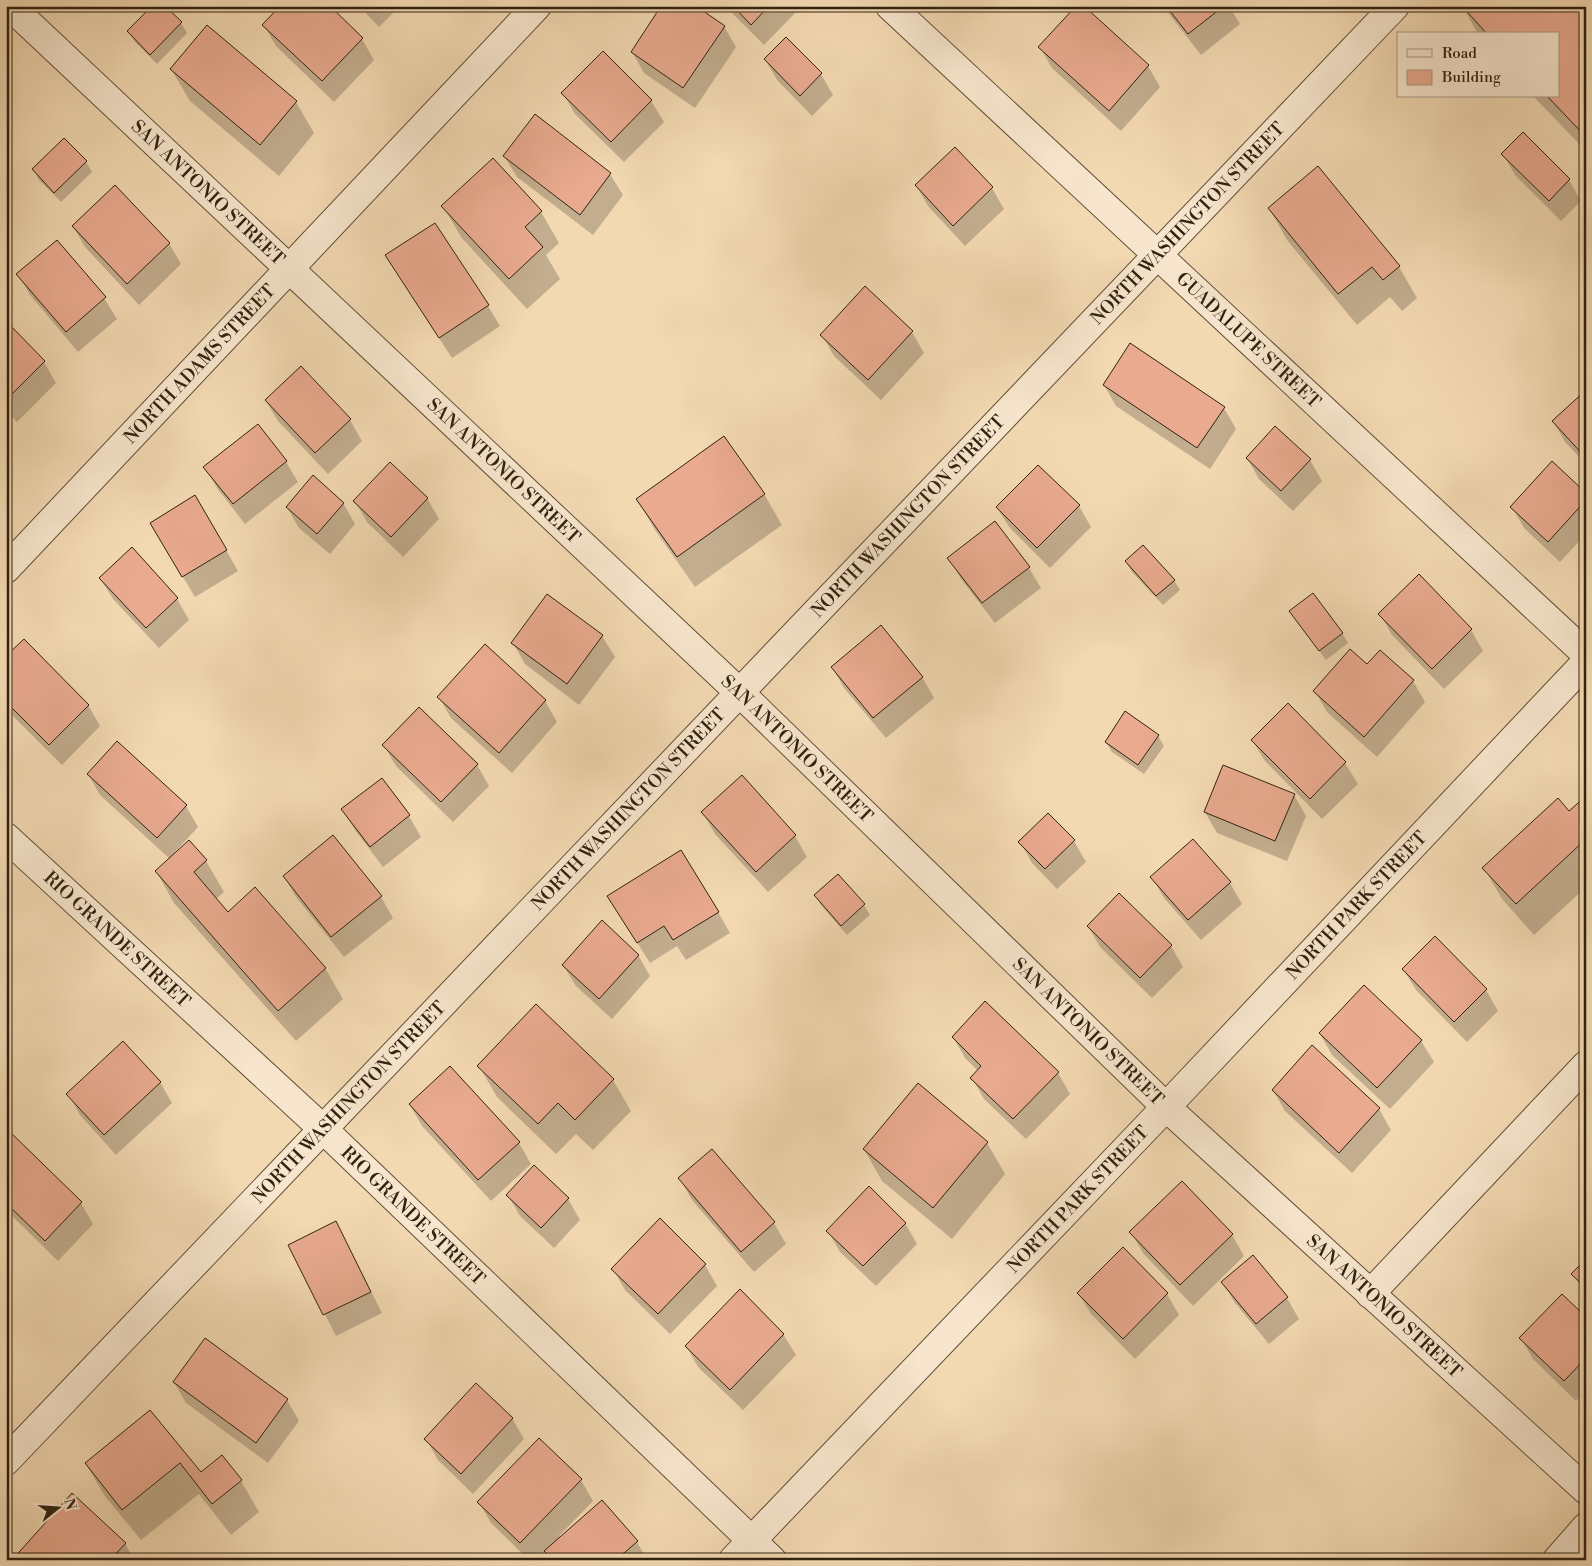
<svg xmlns="http://www.w3.org/2000/svg" width="1592" height="1566" viewBox="0 0 1592 1566" font-family="'Libre Bodoni',serif">
<rect width="100%" height="100%" fill="#f3d9b2"/>
<filter id="stains"><feTurbulence type="fractalNoise" baseFrequency=".004" numOctaves="4"/><feColorMatrix values="0 0 0 0 .2 0 0 0 0 .09 0 0 0 0 .02 0 0 0 .5 -.17"/></filter>
<radialGradient id="worn" r=".72"><stop offset=".6" stop-color="#630" stop-opacity="0"/><stop offset="1" stop-color="#630" stop-opacity=".3"/></radialGradient>
<g fill="#0003">
<polygon points="328,6 362,39 374,60 334,102 276,46 264,25"/>
<polygon points="359,6 400,6 379,27"/>
<polygon points="725,6 799,6 800,8 764,45"/>
<polygon points="1163,6 1229,6 1240,24 1201,55"/>
<polygon points="1586,6 1586,151 1533,96 1558,96 1558,34 1478,34 1463,7"/>
<polygon points="181,23 187,33 157,64 135,42 129,32"/>
<polygon points="724,26 736,47 695,108 644,73 632,52"/>
<polygon points="1040,47 1148,66 1160,87 1121,131 1052,68"/>
<polygon points="603,53 651,101 664,122 624,162 575,114 563,93"/>
<polygon points="765,59 821,74 833,95 812,116 777,80"/>
<polygon points="171,69 296,102 314,133 279,176 190,101"/>
<polygon points="535,116 610,174 623,195 593,235 517,177 504,156"/>
<polygon points="1523,134 1569,180 1581,201 1561,221 1515,175 1503,154"/>
<polygon points="64,139 86,162 92,172 61,202 39,180 34,170"/>
<polygon points="955,149 992,188 1004,209 965,246 928,206 916,185"/>
<polygon points="1318,168 1399,267 1417,298 1402,311 1390,297 1357,325 1287,240 1269,208"/>
<polygon points="443,206 541,212 559,243 546,255 560,279 527,309 461,237"/>
<polygon points="73,226 169,243 181,264 139,305 85,247"/>
<polygon points="386,256 488,306 500,326 452,358"/>
<polygon points="18,274 104,298 117,319 78,352 30,295"/>
<polygon points="865,288 912,332 924,353 881,400 834,356 822,335"/>
<polygon points="6,323 44,362 56,383 17,422 6,411"/>
<polygon points="1104,385 1224,408 1236,429 1210,469 1116,406"/>
<polygon points="1586,392 1586,464 1565,442 1553,421"/>
<polygon points="266,401 350,420 362,441 328,474 278,421"/>
<polygon points="1247,458 1310,460 1322,481 1293,511 1259,479"/>
<polygon points="286,462 298,482 245,524 217,488 205,467"/>
<polygon points="764,494 782,525 695,587 655,530 637,499"/>
<polygon points="1586,494 1586,534 1560,562 1524,528 1512,507"/>
<polygon points="427,498 439,519 403,557 367,522 355,501"/>
<polygon points="343,503 355,524 330,554 299,528 287,507"/>
<polygon points="1079,506 1091,527 1050,568 1010,528 997,508"/>
<polygon points="163,544 226,550 238,571 195,597"/>
<polygon points="132,549 177,599 189,620 159,648 113,599 100,578"/>
<polygon points="949,558 1029,568 1041,588 995,623 961,579"/>
<polygon points="1126,562 1174,580 1180,590 1163,605 1132,572"/>
<polygon points="1419,576 1471,630 1483,651 1444,689 1392,635 1380,614"/>
<polygon points="548,596 602,636 615,657 579,705 525,664 513,643"/>
<polygon points="1291,612 1342,633 1348,643 1326,660"/>
<polygon points="1380,651 1413,681 1425,702 1377,757 1327,712 1315,691 1368,666"/>
<polygon points="6,658 88,705 100,726 62,765 6,709"/>
<polygon points="832,667 922,677 934,698 886,738 844,688"/>
<polygon points="439,697 545,701 557,722 512,773 451,718"/>
<polygon points="1288,705 1345,763 1358,784 1322,819 1265,761 1252,740"/>
<polygon points="1158,736 1164,746 1144,774 1112,752 1106,742"/>
<polygon points="384,745 477,765 489,786 453,822 396,766"/>
<polygon points="88,774 186,806 198,827 174,853 206,861 224,892 216,899 228,913 325,968 343,999 296,1041 174,903 156,871 170,859 100,795"/>
<polygon points="742,777 795,836 807,857 768,892 715,834 703,813"/>
<polygon points="381,780 409,816 421,837 383,867 355,830 343,810"/>
<polygon points="1294,795 1306,816 1287,861 1217,833 1205,812"/>
<polygon points="1586,797 1586,887 1534,935 1502,899 1484,868 1569,813"/>
<polygon points="333,837 381,897 393,918 344,957 296,897 284,876"/>
<polygon points="1074,841 1086,862 1057,889 1032,863 1020,842"/>
<polygon points="1152,877 1230,883 1242,904 1201,940 1164,898"/>
<polygon points="815,895 864,905 870,915 847,935 821,905"/>
<polygon points="1119,895 1171,946 1183,967 1152,998 1100,947 1088,926"/>
<polygon points="718,912 730,933 686,960 677,946 650,963 621,917"/>
<polygon points="638,955 650,976 612,1019 576,986 563,965"/>
<polygon points="1403,969 1486,990 1498,1011 1467,1042 1416,990"/>
<polygon points="1364,987 1421,1041 1434,1062 1390,1109 1332,1055 1320,1034"/>
<polygon points="953,1037 1058,1073 1070,1094 1026,1139 984,1099 972,1078 978,1071 965,1058"/>
<polygon points="1312,1047 1379,1109 1391,1130 1352,1173 1285,1111 1273,1090"/>
<polygon points="479,1066 613,1080 631,1111 593,1150 576,1134 556,1154 497,1097"/>
<polygon points="160,1082 172,1103 116,1155 80,1115 68,1094"/>
<polygon points="918,1085 987,1143 1005,1174 952,1239 882,1181 864,1149"/>
<polygon points="410,1105 519,1143 531,1164 491,1201 422,1126"/>
<polygon points="6,1129 81,1203 93,1224 58,1261 6,1210"/>
<polygon points="712,1151 774,1223 786,1244 754,1272 692,1200 680,1179"/>
<polygon points="535,1167 568,1199 580,1220 554,1248 520,1216 508,1195"/>
<polygon points="1182,1183 1232,1235 1244,1256 1193,1306 1143,1253 1131,1232"/>
<polygon points="660,1220 705,1265 717,1286 670,1334 625,1290 613,1269"/>
<polygon points="336,1223 382,1313 336,1336 290,1246"/>
<polygon points="905,1223 917,1244 876,1286 840,1252 828,1231"/>
<polygon points="1123,1249 1167,1294 1179,1315 1135,1359 1091,1314 1079,1294"/>
<polygon points="1253,1257 1287,1298 1299,1319 1269,1344 1235,1303 1223,1282"/>
<polygon points="1586,1261 1586,1296 1573,1274"/>
<polygon points="1586,1319 1586,1391 1576,1401 1533,1359 1521,1338"/>
<polygon points="783,1334 796,1355 743,1410 698,1367 686,1346"/>
<polygon points="206,1340 287,1400 299,1421 268,1463 186,1403 174,1382"/>
<polygon points="150,1412 200,1474 221,1457 241,1481 259,1512 231,1535 199,1494 141,1540 104,1495 86,1464"/>
<polygon points="512,1418 524,1439 473,1494 438,1460 426,1439"/>
<polygon points="581,1480 593,1501 559,1536 560,1538 637,1542 647,1560 550,1560 545,1551 537,1560 529,1560 491,1523 479,1502"/>
<polygon points="125,1543 134,1560 13,1560"/>
</g>
<g fill="#e9aa8f" stroke="#302211">
<polygon points="152,6 165,6 182,22 150,55 127,31"/>
<polygon points="280,6 330,6 363,38 322,81 262,25"/>
<polygon points="661,6 696,6 725,26 683,88 631,52"/>
<polygon points="733,6 769,6 751,25"/>
<polygon points="1076,6 1084,6 1149,65 1109,111 1038,47"/>
<polygon points="1166,6 1224,6 1188,34"/>
<polygon points="1462,6 1586,6 1586,137 1547,96 1558,96 1558,34 1487,34"/>
<polygon points="207,25 297,101 260,145 170,69"/>
<polygon points="786,37 822,73 800,96 764,59"/>
<polygon points="603,51 652,100 611,142 561,93"/>
<polygon points="535,114 611,173 580,215 503,156"/>
<polygon points="1523,132 1570,179 1549,201 1501,154"/>
<polygon points="64,138 87,161 54,193 32,169"/>
<polygon points="955,147 993,187 953,226 915,185"/>
<polygon points="493,158 542,211 525,227 543,247 509,279 441,206"/>
<polygon points="1318,166 1400,266 1383,280 1372,267 1338,294 1268,208"/>
<polygon points="115,185 170,243 127,284 72,226"/>
<polygon points="435,223 489,305 439,338 385,255"/>
<polygon points="57,240 106,297 66,332 16,274"/>
<polygon points="865,286 913,331 868,380 820,335"/>
<polygon points="6,321 45,361 6,400"/>
<polygon points="1130,343 1225,407 1197,448 1103,385"/>
<polygon points="301,366 351,419 315,453 265,400"/>
<polygon points="1586,390 1586,458 1552,421"/>
<polygon points="258,424 287,461 233,504 203,467"/>
<polygon points="1275,426 1311,459 1281,491 1246,458"/>
<polygon points="724,436 765,494 677,557 636,499"/>
<polygon points="1552,461 1586,493 1586,500 1548,542 1510,507"/>
<polygon points="390,462 428,498 391,537 353,501"/>
<polygon points="1038,465 1080,505 1037,548 996,507"/>
<polygon points="313,475 344,503 317,534 286,507"/>
<polygon points="195,495 227,550 182,577 150,523"/>
<polygon points="995,521 1030,567 982,603 947,558"/>
<polygon points="1143,545 1175,580 1156,596 1125,561"/>
<polygon points="132,547 178,598 146,628 99,578"/>
<polygon points="1419,574 1472,629 1432,669 1378,614"/>
<polygon points="1313,593 1343,633 1319,651 1289,611"/>
<polygon points="547,594 603,635 567,684 511,643"/>
<polygon points="881,625 923,677 873,718 831,667"/>
<polygon points="24,639 89,705 49,745 6,702 6,656"/>
<polygon points="485,644 546,700 499,753 437,697"/>
<polygon points="1350,649 1367,664 1380,650 1414,680 1364,737 1313,691"/>
<polygon points="1288,703 1346,762 1310,799 1251,740"/>
<polygon points="419,707 478,764 441,802 382,745"/>
<polygon points="1125,711 1159,735 1138,765 1105,742"/>
<polygon points="117,741 187,805 157,838 87,774"/>
<polygon points="1223,765 1295,794 1275,841 1204,812"/>
<polygon points="742,775 796,835 756,872 701,812"/>
<polygon points="382,778 410,815 370,847 341,809"/>
<polygon points="1586,796 1586,839 1516,904 1482,868 1558,798 1569,811"/>
<polygon points="1048,813 1075,840 1045,869 1018,842"/>
<polygon points="333,835 382,896 331,937 283,876"/>
<polygon points="1193,839 1231,882 1188,920 1150,877"/>
<polygon points="189,840 207,860 194,872 228,912 255,887 326,968 278,1011 155,871"/>
<polygon points="681,850 719,912 673,940 664,926 637,943 607,896"/>
<polygon points="838,874 865,904 841,926 814,895"/>
<polygon points="1119,893 1172,945 1140,978 1087,926"/>
<polygon points="602,920 639,955 599,999 562,965"/>
<polygon points="1435,936 1487,989 1454,1022 1402,969"/>
<polygon points="1364,985 1422,1040 1377,1088 1319,1033"/>
<polygon points="985,1001 1059,1072 1013,1119 970,1078 981,1066 952,1037"/>
<polygon points="536,1004 614,1079 575,1120 558,1103 538,1124 477,1066"/>
<polygon points="123,1041 161,1082 104,1135 66,1094"/>
<polygon points="1312,1045 1380,1108 1339,1153 1272,1090"/>
<polygon points="450,1066 520,1142 478,1180 409,1104"/>
<polygon points="918,1083 988,1142 933,1208 863,1149"/>
<polygon points="6,1128 82,1202 45,1241 6,1203"/>
<polygon points="712,1149 775,1222 741,1252 678,1178"/>
<polygon points="534,1165 569,1198 541,1228 506,1195"/>
<polygon points="1182,1181 1233,1234 1180,1285 1129,1232"/>
<polygon points="869,1186 906,1223 863,1266 826,1231"/>
<polygon points="660,1218 706,1264 658,1314 611,1269"/>
<polygon points="336,1221 371,1292 323,1315 288,1245"/>
<polygon points="1123,1247 1168,1293 1123,1339 1077,1293"/>
<polygon points="1253,1255 1288,1297 1256,1324 1221,1282"/>
<polygon points="1586,1259 1586,1288 1571,1274"/>
<polygon points="740,1289 784,1334 730,1390 685,1346"/>
<polygon points="1562,1294 1586,1317 1586,1358 1564,1381 1519,1338"/>
<polygon points="205,1338 288,1399 256,1443 173,1382"/>
<polygon points="476,1383 513,1418 461,1474 424,1439"/>
<polygon points="150,1410 201,1472 222,1455 242,1480 212,1504 180,1463 122,1510 85,1463"/>
<polygon points="539,1438 582,1479 520,1543 477,1502"/>
<polygon points="72,1493 126,1543 110,1560 12,1560"/>
<polygon points="602,1500 638,1541 616,1560 552,1560 544,1551"/>
</g>
<g fill="none" stroke-linecap="round" stroke-linejoin="round">
<g stroke="#615039" stroke-width="30">
<g id="minor">
<path id="s1" d="M10,6L740,693L1166,1107L1586,1490"/>
<path id="s2" d="M890,6L1586,654"/>
<path id="s3" d="M6,569L537,6"/>
<path id="s4" d="M6,837L323,1129L772,1560"/>
<polyline points="1370,1294 1586,1065"/>
<path id="s5" d="M6,1461L1395,6"/>
<path id="s6" d="M733,1560L1166,1107L1586,662"/>
<polyline points="1557,1560 1586,1527"/>
</g>
</g>
<use href="#minor" stroke="#f7e6cd" stroke-width="28"/>
</g>
<g text-anchor="middle" dominant-baseline="central" stroke-width="4" stroke-linejoin="round" paint-order="stroke">
<g font-size="18" fill="#302211" stroke="#f7e6cd">
<text stroke="none"><textPath href="#s1" startOffset="272">SAN ANTONIO STREET</textPath></text>
<text stroke="none"><textPath href="#s5" startOffset="1711">NORTH WASHINGTON STREET</textPath></text>
<text stroke="none"><textPath href="#s2" startOffset="490">GUADALUPE STREET</textPath></text>
<text stroke="none"><textPath href="#s3" startOffset="282">NORTH ADAMS STREET</textPath></text>
<text stroke="none"><textPath href="#s1" startOffset="678">SAN ANTONIO STREET</textPath></text>
<text stroke="none"><textPath href="#s5" startOffset="1306">NORTH WASHINGTON STREET</textPath></text>
<text stroke="none"><textPath href="#s1" startOffset="1082">SAN ANTONIO STREET</textPath></text>
<text stroke="none"><textPath href="#s5" startOffset="901">NORTH WASHINGTON STREET</textPath></text>
<text stroke="none"><textPath href="#s6" startOffset="904">NORTH PARK STREET</textPath></text>
<text stroke="none"><textPath href="#s4" startOffset="151">RIO GRANDE STREET</textPath></text>
<text stroke="none"><textPath href="#s1" startOffset="1488">SAN ANTONIO STREET</textPath></text>
<text stroke="none"><textPath href="#s5" startOffset="496">NORTH WASHINGTON STREET</textPath></text>
<text stroke="none"><textPath href="#s6" startOffset="499">NORTH PARK STREET</textPath></text>
<text stroke="none"><textPath href="#s4" startOffset="556">RIO GRANDE STREET</textPath></text>
<text stroke="none"><textPath href="#s1" startOffset="1892">SAN ANTONIO STREET</textPath></text>
</g>
</g>
<rect width="1592" height="1566" fill="none" stroke="#f3d9b2" stroke-width="25"/>
<rect x="8" y="8" width="1577" height="1551" fill="none" stroke="#302211" stroke-width="2.5"/>
<rect x="12" y="12" width="1567" height="1541" fill="none" stroke="#302211"/>
<rect x="1397" y="32" width="162" height="65" fill="#f7e6cd" stroke="#a79882"/>
<rect x="1407" y="49" width="25" height="8" fill="#f7e6cd" stroke="#a79882"/>
<text x="1442" y="58" font-size="15" fill="#302211">Road</text>
<rect x="1407" y="70" width="25" height="15" fill="#e9aa8f" stroke="#a79882"/>
<text x="1442" y="82" font-size="15" fill="#302211">Building</text>
<g transform="translate(58 1508) rotate(73)" stroke="#f7e6cd" stroke-width="4" paint-order="stroke">
<path d="M0-4L9 19L0 12L-9 19Z" fill="#302211"/>
<text y="-8" font-size="14" font-weight="bold" text-anchor="middle" fill="#302211">N</text>
</g>
<rect width="100%" height="100%" filter="url(#stains)"/>
<rect width="100%" height="100%" fill="url(#worn)"/>
</svg>
